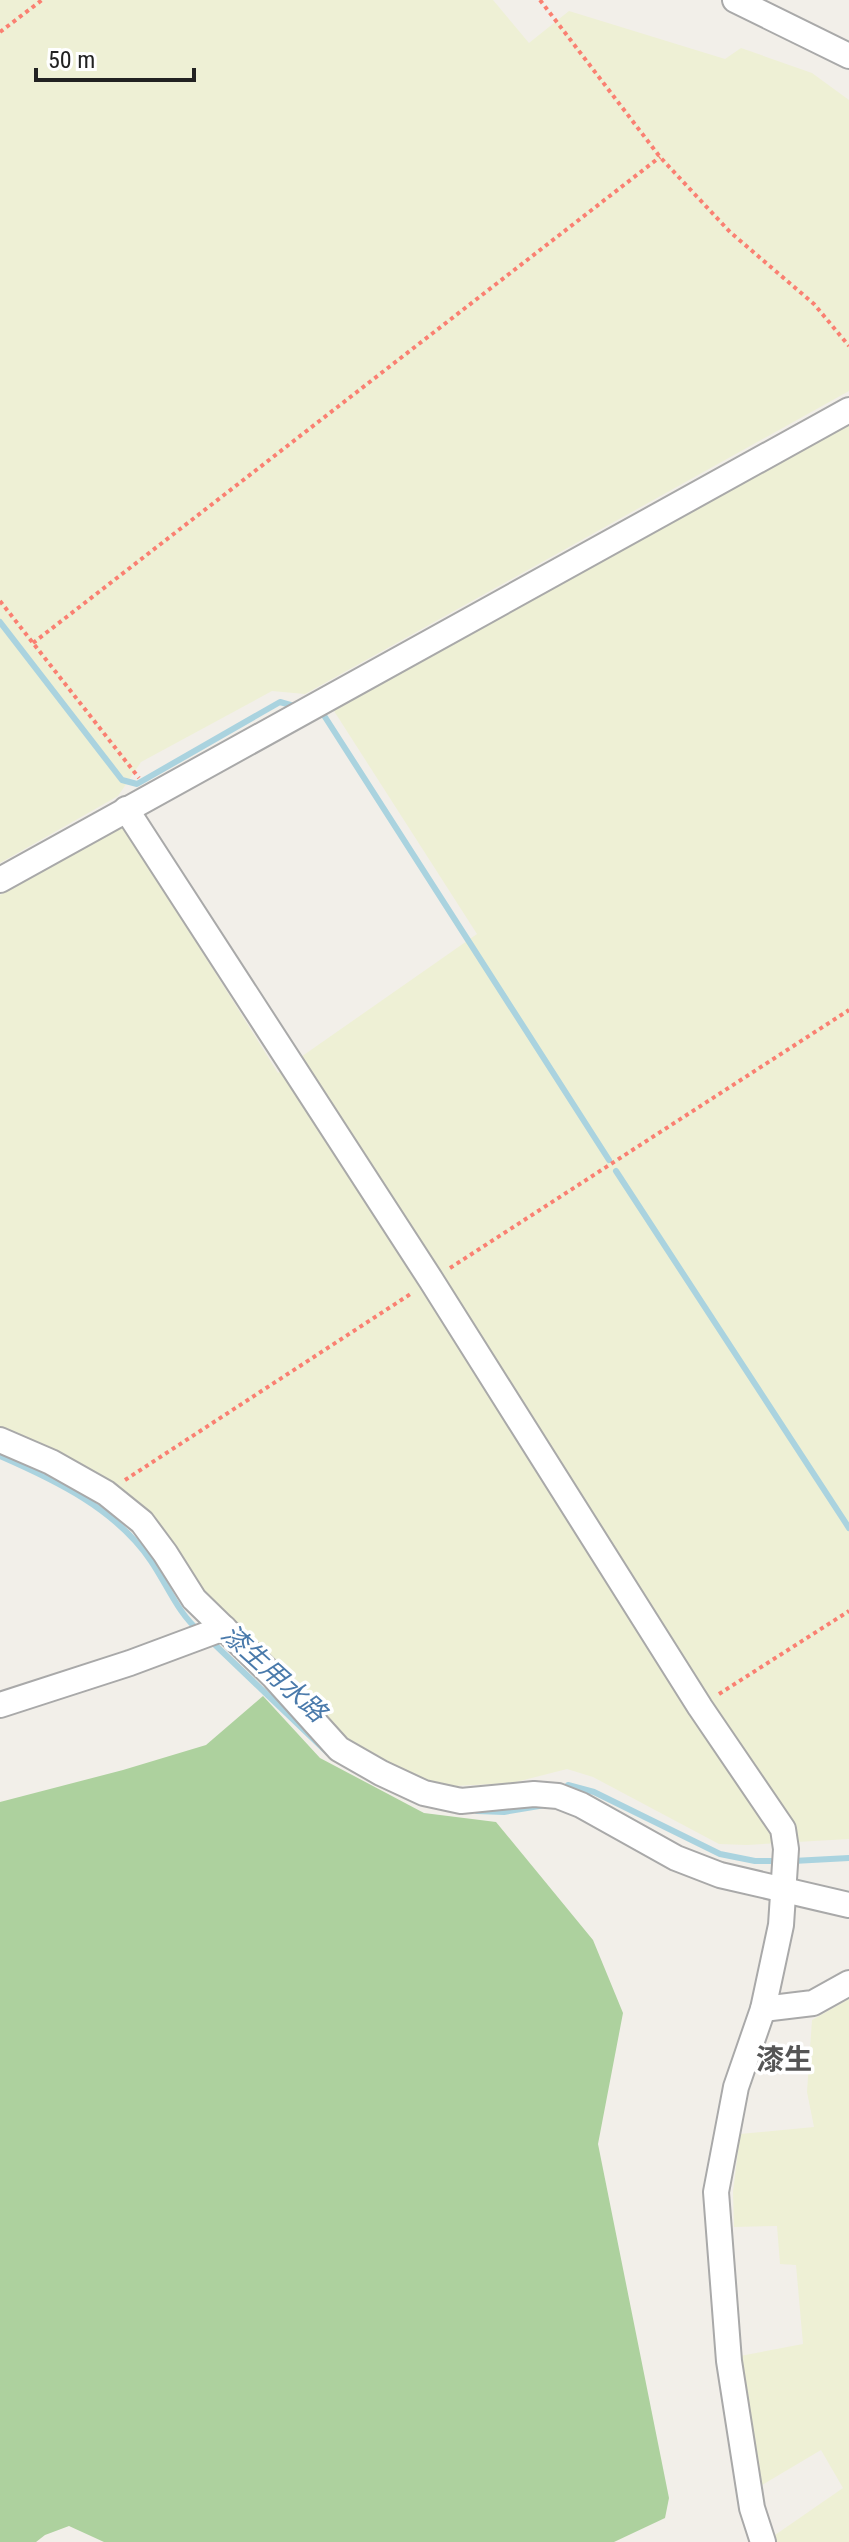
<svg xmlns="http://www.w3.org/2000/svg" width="849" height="2542" viewBox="0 0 849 2542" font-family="'Roboto Condensed','Noto Sans JP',sans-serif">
<rect width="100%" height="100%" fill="#f2efe9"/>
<g fill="#eef0d5">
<polygon points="0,0 493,0 529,43 569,11 725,59 741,48 812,73 849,100 849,391 305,694 272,691 141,762 118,796 0,863"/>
<polygon points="849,422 849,1839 747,1845 719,1844 593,1777 567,1769 512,1783 455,1786 425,1782 362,1752 201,1595 154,1524 0,1429 0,895 123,825 278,1073 477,934 334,711"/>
<polygon points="849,1999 849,2542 777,2542 775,2535 843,2488 821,2450 762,2485 740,2356 803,2344 796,2265 780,2264 777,2226 734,2227 733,2192 740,2134 814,2127 807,2092 812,2020"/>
</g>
<polygon fill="#add19e" points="263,1696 320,1758 424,1813 496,1822 593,1940 623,2013 598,2144 669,2498 665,2518 614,2542 104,2542 69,2526 45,2535 36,2542 0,2542 0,1802 123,1770 206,1745"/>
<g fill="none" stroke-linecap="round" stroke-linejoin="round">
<g stroke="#aad3df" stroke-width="6">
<polyline points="0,622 122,780 137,784 280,702 294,706"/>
<polyline points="325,717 609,1160"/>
<polyline points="616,1171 849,1528"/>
<path d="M0,1456C55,1480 116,1509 151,1561C168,1586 177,1612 200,1632"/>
<polyline points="209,1639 328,1753"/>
<polyline points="563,1790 568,1785 594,1792 720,1854 755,1861 781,1861"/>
<polyline points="477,1811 504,1812 545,1805"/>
<polyline points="793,1861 849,1858"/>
</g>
<g stroke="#a9a9a9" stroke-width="28">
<g id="minor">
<polyline points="735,0 849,56"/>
<polyline points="126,809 431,1280 700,1707 783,1829 786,1849 781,1925 763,2009 736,2087 716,2192 729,2361 752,2508 763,2542"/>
<polyline points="0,880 849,410"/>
<polyline points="0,1440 51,1462 106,1493 142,1522 165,1553 194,1599 274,1677 339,1749 381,1773 424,1793 461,1801 534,1794 558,1796 581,1805 676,1858 720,1875 849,1905"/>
<polyline points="0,1705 130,1663 224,1628"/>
<polyline points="763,2009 813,2003 849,1983"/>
</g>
</g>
<g stroke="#fa8072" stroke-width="4" stroke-dasharray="4 4" stroke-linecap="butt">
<polyline points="540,0 660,157 730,232 814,304 849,346"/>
<polyline points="0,32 42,0"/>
<polyline points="0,601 139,778"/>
<polyline points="33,643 660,157"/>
<polyline points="450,1268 849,1010"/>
<polyline points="125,1480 412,1293"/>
<polyline points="719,1694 849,1611"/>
</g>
<use href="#minor" stroke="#fff" stroke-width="24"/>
</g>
<g text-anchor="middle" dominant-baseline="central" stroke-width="7" stroke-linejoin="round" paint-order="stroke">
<g font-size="26" font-style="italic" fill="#4a7aab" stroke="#fff">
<text transform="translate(274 1673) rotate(42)">漆生用水路</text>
</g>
<g font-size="28" font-weight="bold" fill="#555" stroke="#fff">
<text x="784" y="2059">漆生</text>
</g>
</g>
<path d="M36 68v12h158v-12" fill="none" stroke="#222222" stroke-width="4"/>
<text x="48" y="68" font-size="24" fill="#222222" stroke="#ffffff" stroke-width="6" paint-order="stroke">50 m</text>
</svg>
